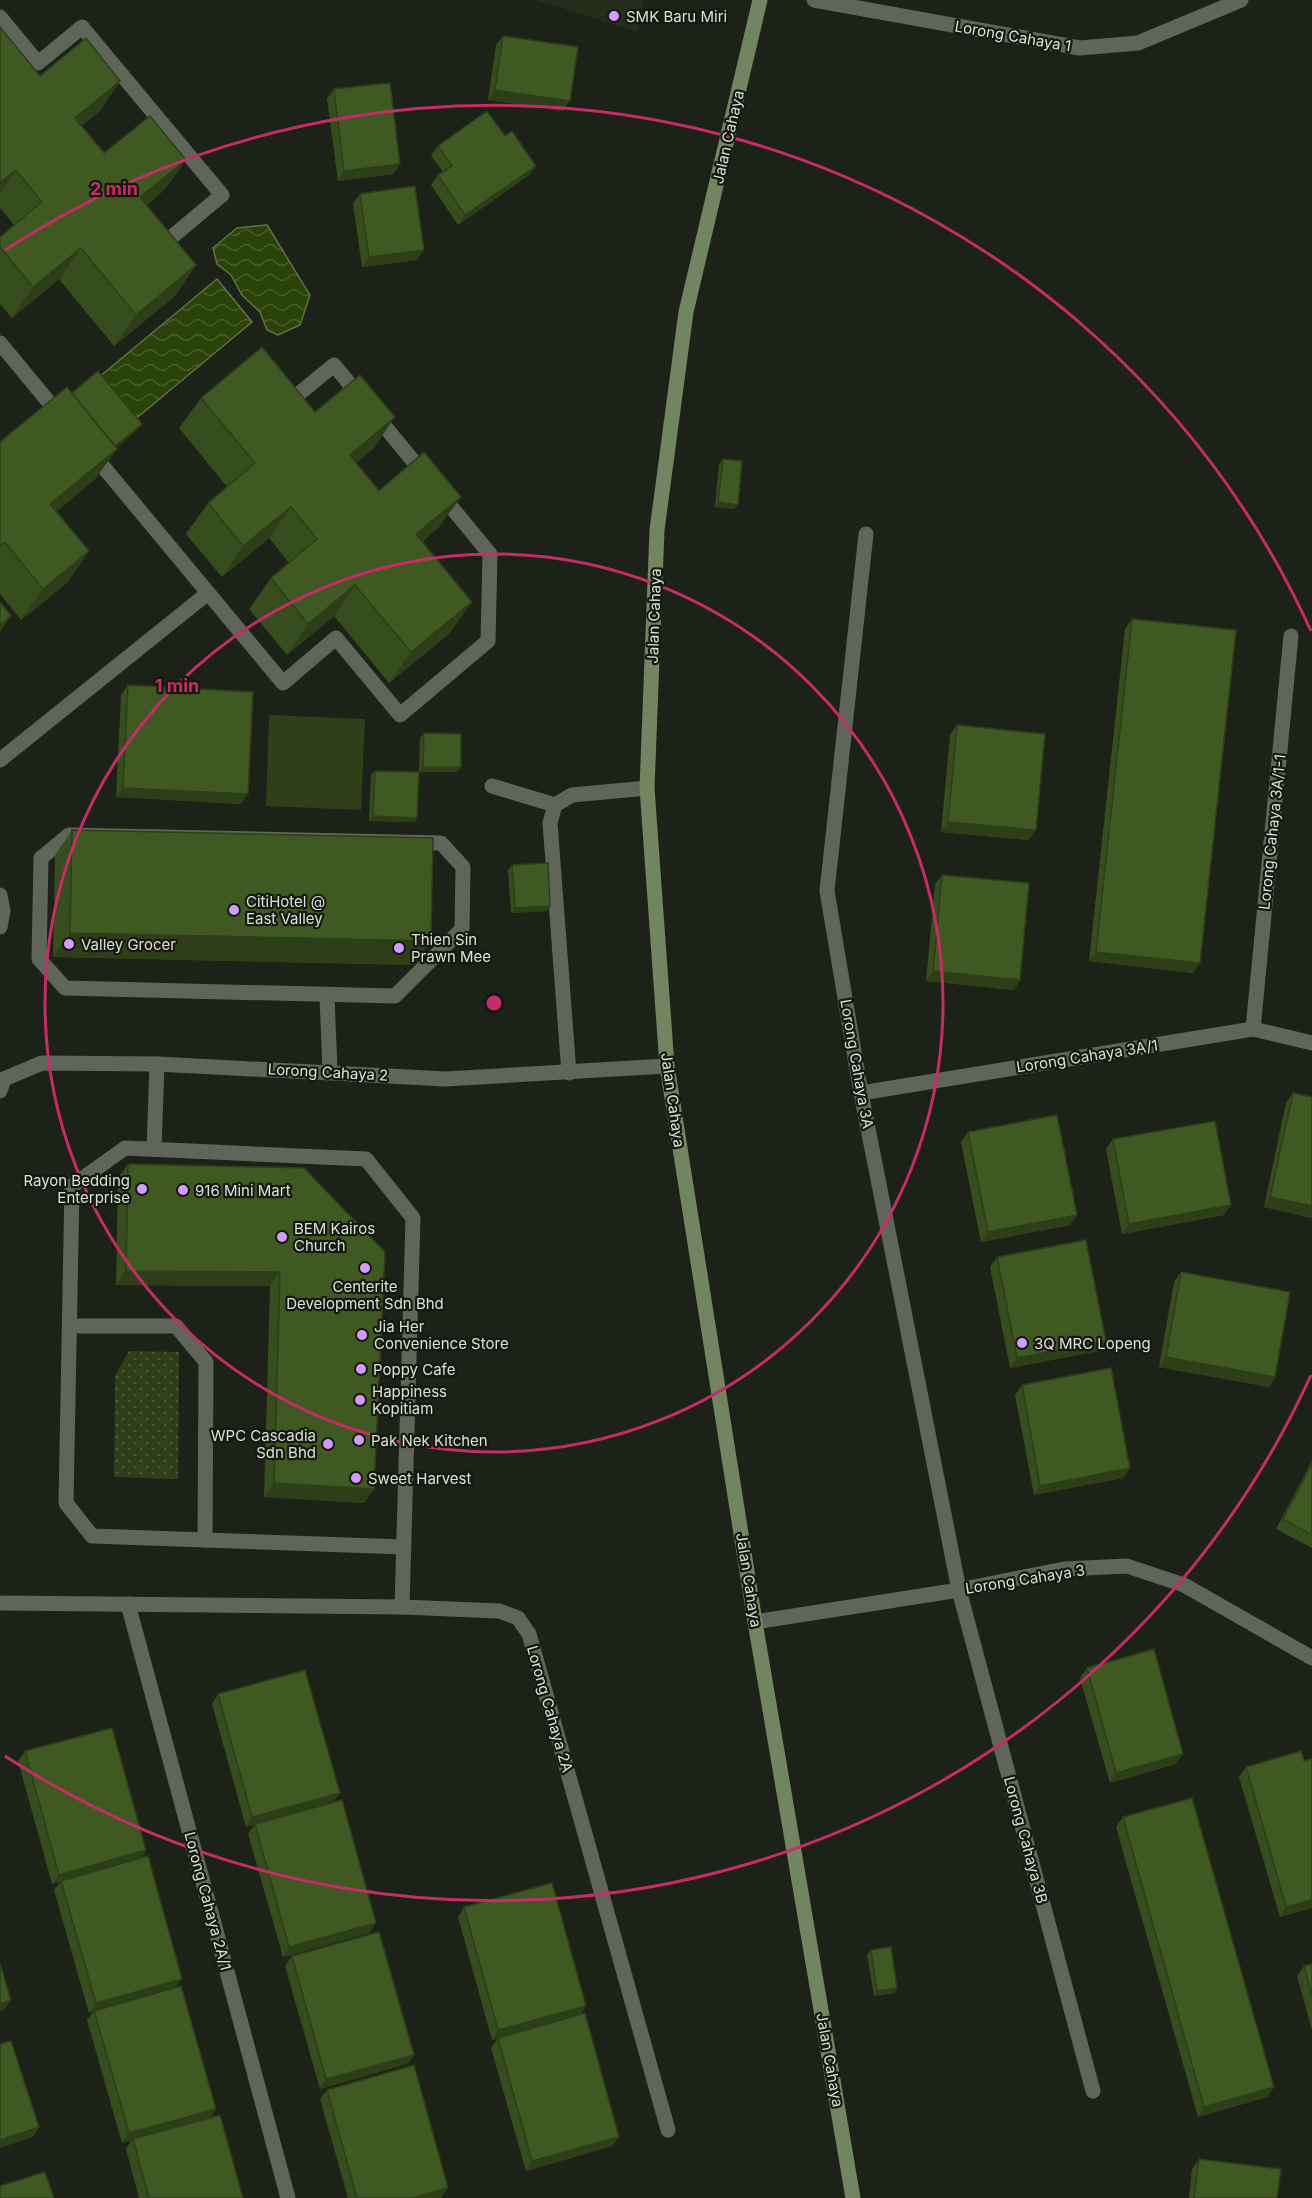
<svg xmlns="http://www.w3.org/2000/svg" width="1312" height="2198" viewBox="0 0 1312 2198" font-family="Inter,sans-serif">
<defs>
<pattern id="green-dots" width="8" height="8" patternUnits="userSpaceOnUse" patternTransform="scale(1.5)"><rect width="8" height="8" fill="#2e3f1a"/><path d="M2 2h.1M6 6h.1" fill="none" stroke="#4c5a3b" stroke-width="1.8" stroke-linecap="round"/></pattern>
<pattern id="water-waves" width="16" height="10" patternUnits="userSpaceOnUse" patternTransform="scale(1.5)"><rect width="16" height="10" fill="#2b4308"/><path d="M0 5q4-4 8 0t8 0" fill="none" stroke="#495e2b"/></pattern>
</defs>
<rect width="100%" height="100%" fill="#1d2218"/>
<polygon fill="#242c1c" points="536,0 644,0 638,32"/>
<polygon fill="url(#green-dots)" points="129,1351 179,1352 178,1479 114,1477 115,1376"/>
<polygon fill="#2e3f1a" points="269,715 365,719 361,810 266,806"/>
<g fill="url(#water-waves)" stroke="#607247" stroke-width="1.5">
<polygon points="267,225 310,295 300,325 278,335 267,330 260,312 242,295 231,275 217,264 213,248 237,228"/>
<polygon points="217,279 252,322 133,421 98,378"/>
</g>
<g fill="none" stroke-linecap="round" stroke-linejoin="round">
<g stroke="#5f6659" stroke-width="15">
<polyline points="0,17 38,63 82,27 222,195 161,246"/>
<polyline points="0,343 62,418"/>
<polyline points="91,452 283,683 336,638 400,715 488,641 490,554 334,365 284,406"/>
<polyline points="0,760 208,593"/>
<polyline points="492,786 555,805"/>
<polygon points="69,835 441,843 463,867 462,929 395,996 65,988 39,959 41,858"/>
<polyline points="0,895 3,911 0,927"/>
<polyline points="327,996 330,1072"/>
<polyline points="569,1073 550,823 555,805 572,795 647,788"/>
<polyline points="154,1149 157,1064"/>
<polyline points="70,1326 176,1326 206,1362 205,1540"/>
<polyline points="402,1607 413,1218 366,1159 125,1148 72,1186 66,1503 92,1536 404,1547"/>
</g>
<g stroke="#5f6659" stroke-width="15">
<polyline points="814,0 1080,48 1138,43 1241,0"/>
<polyline points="866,534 827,891 861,1093 959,1590 1093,2091"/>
<polyline points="1253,1029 1291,636"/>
<polyline points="0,1091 4,1079 42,1063 157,1064 446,1079 667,1066"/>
<polyline points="861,1093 1253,1029 1312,1043"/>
<polyline points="0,1603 402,1607 499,1611 518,1618 529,1634 668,2130"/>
<polyline points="128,1604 288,2198"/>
<polyline points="755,1622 959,1590 1064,1569 1127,1566 1184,1585 1312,1658"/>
</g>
<polyline stroke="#728560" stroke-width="15" points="760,0 686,312 657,530 647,788 667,1066 755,1622 853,2198"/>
</g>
<g fill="#374d1d">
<polygon points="0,27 40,76 120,81 99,112 81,126 104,153 186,160 164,190 147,205 196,265 175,296 114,346 59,279 12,318 0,304 0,237 14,225 0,208"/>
<polygon points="503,36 563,111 488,100 496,45"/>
<polygon points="334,89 400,164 393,174 338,181 327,99"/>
<polygon points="505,136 536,166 529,175 458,225 431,185 438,175 443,172 431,155 438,146"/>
<polygon points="360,194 417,260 362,267 353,204"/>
<polygon points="72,393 142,424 139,428 116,448 117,449 95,479 57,511 68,582 21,620 0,594 0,442"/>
<polygon points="201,398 315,412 374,448 356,463 379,491 439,527 422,542 450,633 389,683 334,616 287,655 249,609 271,578 289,563 269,538 222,577 186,534 208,503 227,487 179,428"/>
<polygon points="723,459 734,509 715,507 719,464"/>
<polygon points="1132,619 1193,973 1089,961 1125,629"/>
<polygon points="128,685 248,794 241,804 116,797 121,695"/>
<polygon points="957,725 1029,840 941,832 950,735"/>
<polygon points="424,733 461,767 457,772 419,772 420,738"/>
<polygon points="375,771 417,818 414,822 369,821 371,775"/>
<polygon points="72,830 431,941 414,965 53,957 55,855"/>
<polygon points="512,865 547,911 511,913 508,870"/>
<polygon points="942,875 1020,980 1014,990 926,981 935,884"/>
<polygon points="1293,1093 1312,1218 1264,1207 1286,1103"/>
<polygon points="968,1132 1070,1225 981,1242 961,1142"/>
<polygon points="1113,1139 1224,1215 1122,1234 1106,1149"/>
<polygon points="128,1164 304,1168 374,1489 364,1503 264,1497 270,1286 116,1285 118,1178"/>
<polygon points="997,1257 1099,1351 1010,1368 990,1267"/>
<polygon points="1181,1272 1275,1377 1269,1387 1159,1367 1174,1282"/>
<polygon points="1022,1385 1123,1478 1034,1495 1015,1395"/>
<polygon points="1312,1461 1312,1548 1276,1529"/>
<polygon points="1087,1668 1176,1764 1110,1783 1080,1678"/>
<polygon points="218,1694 340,1793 333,1802 266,1821 369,1933 283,1957 248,1834 255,1824 246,1827 212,1704"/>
<polygon points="25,1751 146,1850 141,1858 176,1988 216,2109 210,2118 243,2198 139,2198 126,2149 131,2141 122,2143 87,2020 94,2011 89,2013 54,1890 60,1882 52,1884 18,1761"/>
<polygon points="1312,1759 1312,1908 1280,1917 1239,1777 1246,1767 1304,1761"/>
<polygon points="1123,1817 1274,2087 1267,2097 1198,2117 1116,1827"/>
<polygon points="464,1907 586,2006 580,2015 619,2137 612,2146 526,2171 491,2048 498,2038 492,2040 458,1917"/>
<polygon points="871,1950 897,1988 894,1993 874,1996 867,1955"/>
<polygon points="292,1956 414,2055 407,2064 320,2089 285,1966"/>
<polygon points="1312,1964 1312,2030 1297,1976 1304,1966"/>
<polygon points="327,2090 441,2198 348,2198 320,2099"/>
<polygon points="1199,2159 1277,2198 1189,2198 1192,2169"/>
</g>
<g fill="#2d3e18">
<polygon points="120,81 99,112 53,149 75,118"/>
<polygon points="495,90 570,101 563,111 488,100"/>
<polygon points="186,160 164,190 119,228 140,197"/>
<polygon points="400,164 393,174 338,181 344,171"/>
<polygon points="536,166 529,175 458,225 465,215"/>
<polygon points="16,170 0,193 0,183"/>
<polygon points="81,248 59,279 12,318 33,287"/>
<polygon points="424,250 417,260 362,267 369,257"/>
<polygon points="196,265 175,296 114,346 136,315"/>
<polygon points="395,417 374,448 328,486 350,455"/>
<polygon points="142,424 139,428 103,459 107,454"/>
<polygon points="117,449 95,479 29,534 50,504"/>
<polygon points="461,497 439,527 394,565 416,534"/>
<polygon points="718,502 738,505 734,509 715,507"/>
<polygon points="291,507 269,538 222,577 243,546"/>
<polygon points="89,551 68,582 21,620 43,589"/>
<polygon points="355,585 334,616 287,655 308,624"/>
<polygon points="472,602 450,633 389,683 411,652"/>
<polygon points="11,616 0,632 0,625"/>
<polygon points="423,767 461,767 457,772 419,772"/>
<polygon points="123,788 248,794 241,804 116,797"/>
<polygon points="373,816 417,818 414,822 369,821"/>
<polygon points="948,822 1036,830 1029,840 941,832"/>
<polygon points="550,906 547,911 511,913 515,908"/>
<polygon points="70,933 431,941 414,965 53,957"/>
<polygon points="1096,952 1200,963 1193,973 1089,961"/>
<polygon points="933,971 1020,980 1014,990 926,981"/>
<polygon points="1270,1197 1312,1206 1312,1218 1264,1207"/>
<polygon points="1231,1205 1224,1215 1122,1234 1129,1224"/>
<polygon points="1077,1215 1070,1225 981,1242 988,1232"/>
<polygon points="126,1271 280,1272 270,1286 116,1285"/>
<polygon points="1106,1341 1099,1351 1010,1368 1017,1358"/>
<polygon points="1166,1357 1275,1377 1269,1387 1159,1367"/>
<polygon points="1130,1468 1123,1478 1034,1495 1040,1486"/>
<polygon points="274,1483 374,1489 364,1503 264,1497"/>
<polygon points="1183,1754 1176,1764 1110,1783 1116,1773"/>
<polygon points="340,1793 333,1802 246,1827 252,1817"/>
<polygon points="146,1850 140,1860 61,1881 60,1882 52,1884 59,1875"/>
<polygon points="1312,1900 1312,1908 1280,1917 1286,1907"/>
<polygon points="376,1923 369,1933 283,1957 289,1947"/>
<polygon points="182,1979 175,1988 89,2013 96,2003"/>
<polygon points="897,1988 894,1993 874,1996 877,1991"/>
<polygon points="11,2000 4,2010 0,2011 0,2004"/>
<polygon points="586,2006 579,2016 492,2040 498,2030"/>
<polygon points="414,2055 407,2064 320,2089 326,2079"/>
<polygon points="1274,2087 1267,2097 1198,2117 1204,2107"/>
<polygon points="216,2109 209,2119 133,2139 131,2141 122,2143 129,2133"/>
<polygon points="39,2127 33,2137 0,2148 0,2140"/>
<polygon points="619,2137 612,2146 526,2171 532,2161"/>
<polygon points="448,2188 441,2198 412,2198"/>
</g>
<g fill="#405922" stroke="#2d3e18" stroke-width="1.5">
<polygon points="0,27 40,76 86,38 120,81 75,118 104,153 150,116 186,160 140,197 196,265 136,315 81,248 33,287 0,247 0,237 42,202 16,170 0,183"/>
<polygon points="503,36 578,47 570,101 495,90"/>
<polygon points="390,83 400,164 344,171 334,89"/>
<polygon points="487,111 505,136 512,131 536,166 465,215 438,175 452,166 438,146"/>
<polygon points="415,186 424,250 369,257 360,194"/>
<polygon points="262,347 315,412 360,375 395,417 350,455 379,491 424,452 461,497 416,534 472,602 411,652 355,585 308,624 271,578 317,539 291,507 243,546 208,503 255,463 201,398"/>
<polygon points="98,371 142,424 115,446 72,393"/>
<polygon points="67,387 117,449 50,504 89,551 43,589 5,542 0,546 0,442"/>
<polygon points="723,459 742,461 738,505 718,502"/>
<polygon points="0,602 11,616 0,625"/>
<polygon points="1132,619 1236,630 1200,963 1096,952"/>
<polygon points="128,685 253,692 248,794 123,788"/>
<polygon points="957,725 1045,734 1036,830 948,822"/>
<polygon points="424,733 461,734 461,767 423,767"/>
<polygon points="375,771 419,772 417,818 373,816"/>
<polygon points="72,830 433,838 431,941 70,933"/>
<polygon points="548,863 550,906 515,908 512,865"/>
<polygon points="942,875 1029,883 1020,980 933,971"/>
<polygon points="1293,1093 1312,1097 1312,1206 1270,1197"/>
<polygon points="1057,1115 1077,1215 988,1232 968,1132"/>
<polygon points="1215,1121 1231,1205 1129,1224 1113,1139"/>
<polygon points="128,1164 304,1168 385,1252 374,1489 274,1483 280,1272 126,1271"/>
<polygon points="1086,1240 1106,1341 1017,1358 997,1257"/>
<polygon points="1181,1272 1290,1292 1275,1377 1166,1357"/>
<polygon points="1111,1368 1130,1468 1040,1486 1022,1385"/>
<polygon points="1312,1464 1312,1535 1283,1519"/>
<polygon points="1154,1649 1183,1754 1116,1773 1087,1668"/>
<polygon points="305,1670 340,1793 252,1817 218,1694"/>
<polygon points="112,1728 146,1850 59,1875 25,1751"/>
<polygon points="1301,1751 1304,1761 1312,1759 1312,1900 1286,1907 1246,1767"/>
<polygon points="1192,1798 1274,2087 1204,2107 1123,1817"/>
<polygon points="342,1800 376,1923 289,1947 255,1824"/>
<polygon points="148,1856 182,1979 96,2003 61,1881"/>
<polygon points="552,1883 586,2006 498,2030 464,1907"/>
<polygon points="379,1932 414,2055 326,2079 292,1956"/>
<polygon points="891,1947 897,1988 877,1991 871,1950"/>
<polygon points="0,1964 11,2000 0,2004"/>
<polygon points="1312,1964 1312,1996 1304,1966"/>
<polygon points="181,1986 216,2109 129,2133 94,2011"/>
<polygon points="585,2013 619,2137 532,2161 498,2038"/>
<polygon points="11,2041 39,2127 0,2140 0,2044"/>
<polygon points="414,2065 448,2188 412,2198 357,2198 327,2090"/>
<polygon points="220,2115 243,2198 149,2198 133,2139"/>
<polygon points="1199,2159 1281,2169 1277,2198 1194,2198"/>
<polygon points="45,2172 54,2198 0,2198 0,2186"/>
</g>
<g fill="none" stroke="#c52c68" stroke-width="3">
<circle cx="494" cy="1003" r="449"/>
<path d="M1311 1375A898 898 0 0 1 5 1756M5 250A898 898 0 0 1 1311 631"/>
</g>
<g fill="#d39cfc" stroke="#14190f" stroke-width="2">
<circle cx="614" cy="16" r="6"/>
<circle cx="234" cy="910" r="6"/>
<circle cx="69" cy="944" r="6"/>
<circle cx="399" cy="948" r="6"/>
<circle cx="142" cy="1189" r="6"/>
<circle cx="183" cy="1190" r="6"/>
<circle cx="282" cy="1237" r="6"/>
<circle cx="365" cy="1268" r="6"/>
<circle cx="362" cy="1335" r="6"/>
<circle cx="1022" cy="1343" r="6"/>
<circle cx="361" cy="1369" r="6"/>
<circle cx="360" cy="1400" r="6"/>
<circle cx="359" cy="1440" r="6"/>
<circle cx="328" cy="1444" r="6"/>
<circle cx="356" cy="1478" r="6"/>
</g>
<g text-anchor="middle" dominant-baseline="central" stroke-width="4.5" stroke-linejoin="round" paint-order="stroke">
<g font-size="15" fill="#dce0d9" stroke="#14190f" text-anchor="start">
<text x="626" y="16">SMK Baru Miri</text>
<text x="246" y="901">CitiHotel @<tspan x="246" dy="17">East Valley</tspan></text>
<text x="411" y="939">Thien Sin<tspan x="411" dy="17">Prawn Mee</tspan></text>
<text x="81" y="944">Valley Grocer</text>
<text x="130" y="1180" text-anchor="end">Rayon Bedding<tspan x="130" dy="17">Enterprise</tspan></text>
<text x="195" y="1190">916 Mini Mart</text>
<text x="294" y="1228">BEM Kairos<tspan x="294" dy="17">Church</tspan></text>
<text x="365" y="1286" text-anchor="middle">Centerite<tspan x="365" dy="17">Development Sdn Bhd</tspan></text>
<text x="374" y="1326">Jia Her<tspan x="374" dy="17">Convenience Store</tspan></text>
<text x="1034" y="1343">3Q MRC Lopeng</text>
<text x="373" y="1369">Poppy Cafe</text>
<text x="372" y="1391">Happiness<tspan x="372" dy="17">Kopitiam</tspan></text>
<text x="316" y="1435" text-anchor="end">WPC Cascadia<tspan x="316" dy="17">Sdn Bhd</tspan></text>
<text x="371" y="1440">Pak Nek Kitchen</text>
<text x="368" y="1478">Sweet Harvest</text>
</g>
<g font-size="15" fill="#dce0d9" stroke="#14190f">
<text transform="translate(1013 36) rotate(10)">Lorong Cahaya 1</text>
<text transform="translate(728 137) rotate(-77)">Jalan Cahaya</text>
<text transform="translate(654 616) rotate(-88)">Jalan Cahaya</text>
<text transform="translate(1272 832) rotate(-84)">Lorong Cahaya 3A/1-1</text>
<text transform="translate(1087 1056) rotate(-9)">Lorong Cahaya 3A/1</text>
<text transform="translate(857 1064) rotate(80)">Lorong Cahaya 3A</text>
<text transform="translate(328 1072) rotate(3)">Lorong Cahaya 2</text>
<text transform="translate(673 1100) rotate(82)">Jalan Cahaya</text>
<text transform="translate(1025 1579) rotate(-9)">Lorong Cahaya 3</text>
<text transform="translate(749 1580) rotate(81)">Jalan Cahaya</text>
<text transform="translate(550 1709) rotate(74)">Lorong Cahaya 2A</text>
<text transform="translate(1026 1840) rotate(75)">Lorong Cahaya 3B</text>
<text transform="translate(208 1901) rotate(75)">Lorong Cahaya 2A/1</text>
<text transform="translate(830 2060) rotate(80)">Jalan Cahaya</text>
</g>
</g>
<circle cx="494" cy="1003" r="9" fill="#c52c68" stroke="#14190f" stroke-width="3"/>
<g font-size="18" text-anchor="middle" font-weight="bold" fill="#c52c68" stroke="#14190f" stroke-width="4.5" stroke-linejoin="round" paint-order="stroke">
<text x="114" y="195">2 min</text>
<text x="177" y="692">1 min</text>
</g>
</svg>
